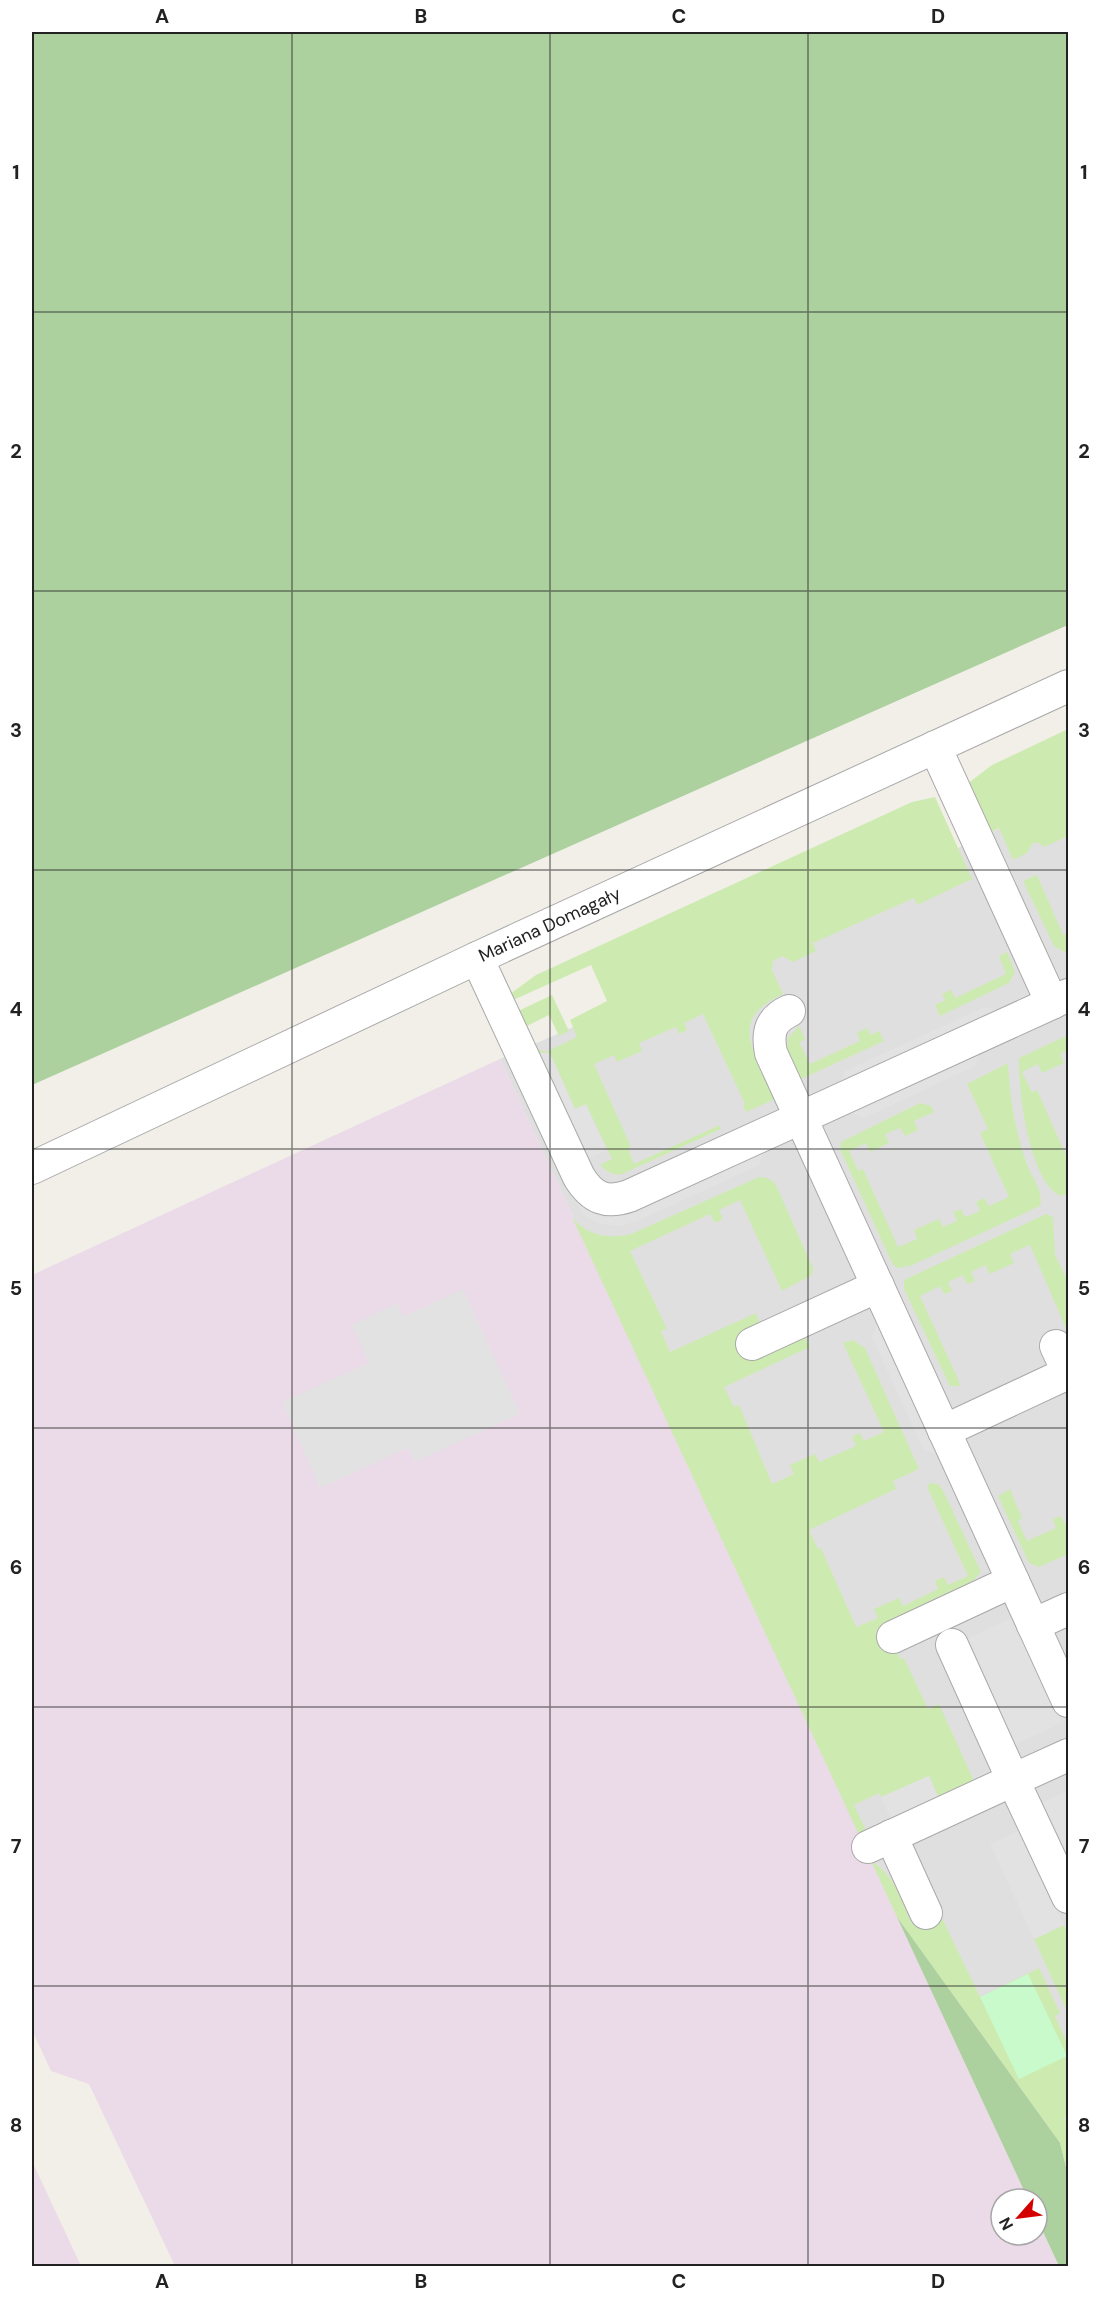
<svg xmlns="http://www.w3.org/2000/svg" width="1100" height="2298" viewBox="0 0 1100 2298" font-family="'DM Sans',sans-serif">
<rect width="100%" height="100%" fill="#f2efe9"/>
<polygon fill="#e0dfdf" points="1068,798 1068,2155 897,1917 500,1059 725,961 989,833"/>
<g fill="#ebdbe8">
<polygon points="500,1059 1028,2199 1001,2199 1001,2235 1037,2235 1037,2219 1059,2266 175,2266 89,2084 51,2071 32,2030 32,1275"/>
<polygon points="32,2161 81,2266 32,2266"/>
</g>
<g fill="#cdebb0">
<polygon points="1068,729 1068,836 1044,847 1039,843 1033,843 1027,853 1013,860 999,828 989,833 967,784 992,765"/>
<path d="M935,797L972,879L917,905L914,898L813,943L816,951L793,962L782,956L773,961L772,970L783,994C736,1016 747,1039 765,1078C769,1085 773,1092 773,1100L746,1112L743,1106L745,1104L703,1014L684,1023L687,1030L679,1034L676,1027L639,1043L642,1051L617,1062L614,1055L594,1064L631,1147L628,1149L634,1164L720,1125L721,1129L622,1174C613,1176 606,1171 600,1165L612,1159L586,1105L575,1109L550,1053C529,1057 523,1027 516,1012L552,995L569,1031L559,1036L549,1015L525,1027L535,1048L546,1052L577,1037L570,1020L607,1001L591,965L511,1001L510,994L536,975L912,802Z"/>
<polygon points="1037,875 1063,935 1068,933 1068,954 1054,946 1023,881"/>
<polygon points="1007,952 1015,972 1009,983 940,1016 935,1005 945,1000 942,994 951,990 955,998 1006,974 999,956"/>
<polygon points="799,1026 805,1039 799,1042 810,1064 860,1041 857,1033 867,1028 870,1035 879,1031 884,1041 801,1079 787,1048 788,1038"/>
<path d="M1068,1035V1050L1060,1054L1064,1063L1042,1073L1038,1064L1022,1072L1032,1092L1037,1090L1068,1160V1193L1061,1196C1029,1182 1018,1090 1019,1058Z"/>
<path d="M1008,1063C1010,1099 1015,1133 1028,1167C1033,1179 1044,1193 1040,1206L910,1266L897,1268L892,1263L840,1149L841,1142L920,1103L931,1106L934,1112L914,1121L918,1130L905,1136L900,1128L885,1134L889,1143L870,1152L866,1143L849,1151L858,1171L863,1169L898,1247L917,1239L914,1230L939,1219L943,1227L957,1221L953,1212L961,1209L965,1217L980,1211L976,1202L984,1198L989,1206L1009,1197L980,1133L988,1129L967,1084Z"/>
<path d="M759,1177L767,1178L775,1183L813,1268L812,1275L782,1291L740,1200L719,1210L723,1219L715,1223L710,1214L630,1251L667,1329L661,1331L670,1352L756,1313L760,1324L743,1332L756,1359L805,1337L810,1347L724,1387L734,1407L739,1405L772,1484L794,1474L790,1465L815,1454L819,1462L856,1446L852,1437L860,1433L864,1441L884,1432L843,1343L853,1340L865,1348L919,1469L893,1481L896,1489L809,1530L818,1549L821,1548L856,1627L878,1618L874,1609L899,1598L903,1606L938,1589L935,1581L944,1577L948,1585L968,1576L927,1487L930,1483L938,1484L943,1490L981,1572L973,1581L884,1623L900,1659L904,1658L928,1709L939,1704L975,1783L939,1799L929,1776L881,1797L879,1793L854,1805L867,1832L859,1835L572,1217C587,1236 607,1238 629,1235Z"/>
<polygon points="1046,1214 1053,1217 1055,1255 1068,1281 1068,1333 1030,1245 1010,1254 1014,1263 990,1274 985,1265 971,1272 975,1281 967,1284 963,1275 948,1282 952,1291 944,1294 940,1286 920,1296 958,1379 960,1386 950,1386 904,1289 904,1280"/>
<polygon points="1010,1489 1022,1518 1018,1521 1027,1541 1056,1528 1053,1519 1061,1516 1065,1524 1068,1522 1068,1554 1039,1567 1029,1563 998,1496"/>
<path d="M871,1861C895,1875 901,1900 912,1924L939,1912L980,1997L1039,1968L1060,2013L1055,2016L1068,2045V2116L1064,2119L1068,2125V2175L1060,2143L897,1917Z"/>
<polygon points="1064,1925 1068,1936 1067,2011 1034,1939"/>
</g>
<g fill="#add19e">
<polygon points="32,32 1068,32 1068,625 32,1085"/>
<polygon points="897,1917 1060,2143 1068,2175 1068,2266 1059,2266 1037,2219 1037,2199 1028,2199"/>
</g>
<polygon fill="#c8facc" points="1028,1974 1067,2056 1019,2079 980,1997"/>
<g fill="#e2e2e2">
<polygon points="985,1007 1003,1011 838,1087 845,1071"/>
<polygon points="533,1049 540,1053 550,1053 575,1109 586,1104 607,1150 584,1160"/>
<polygon points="980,1051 975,1066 864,1118 847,1112"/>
<polygon points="765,1149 759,1165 640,1220 620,1226 600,1224 584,1215 568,1190 579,1201 601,1213 614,1216 625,1213"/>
<polygon points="463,1289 520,1414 415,1462 408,1448 320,1488 282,1402 369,1363 352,1325 397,1303 403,1317"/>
<polygon points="878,1322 938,1455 923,1449 872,1337"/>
<polygon points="1013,1617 1062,1723 1014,1745 967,1639"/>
<polygon points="929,1776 939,1799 892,1821 881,1797"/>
<polygon points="1065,1792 1068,1800 1068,1863 1041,1803"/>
<polygon points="1020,1830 1064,1925 1034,1939 990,1844"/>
</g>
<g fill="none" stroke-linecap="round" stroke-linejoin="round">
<g stroke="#a9a9a9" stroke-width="34">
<g id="street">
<polyline points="935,747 1052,1003 1068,995"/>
<path d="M477,958L579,1177C592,1198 606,1204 629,1196L1052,1003"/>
<path d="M789,1011C770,1020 767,1033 771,1053L1068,1701"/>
<path id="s1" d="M32,1168L477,958L1068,686"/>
<polyline points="752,1344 878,1286"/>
<polyline points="1056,1346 1068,1372"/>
<polyline points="944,1431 1068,1373"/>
<polyline points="1033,1625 1068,1609"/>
<polyline points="893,1637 1013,1581"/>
<polyline points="1068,1755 1013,1780 1068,1897"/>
<polyline points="891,1836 926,1913"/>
<polyline points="868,1847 1013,1780 952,1645"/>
</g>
</g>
<use href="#street" stroke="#fff" stroke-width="32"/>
</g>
<path fill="none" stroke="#222" stroke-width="1.5" stroke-opacity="0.55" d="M292,32V2266M550,32V2266M808,32V2266M32,312H1068M32,591H1068M32,870H1068M32,1149H1068M32,1428H1068M32,1707H1068M32,1986H1068"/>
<g text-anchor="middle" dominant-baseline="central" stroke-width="5" stroke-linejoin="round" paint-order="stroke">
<g font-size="18" fill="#222" stroke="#fff">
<text stroke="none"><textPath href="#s1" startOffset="572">Mariana Domagały</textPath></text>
</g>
</g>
<rect width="1100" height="2298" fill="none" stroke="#ffffff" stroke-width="66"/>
<g transform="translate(1019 2217) rotate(242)"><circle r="28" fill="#ffffff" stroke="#a7a7a7" stroke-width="1.5"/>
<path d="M0-4.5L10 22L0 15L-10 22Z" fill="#d40000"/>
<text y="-9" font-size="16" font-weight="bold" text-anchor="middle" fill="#222222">N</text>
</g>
<rect x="33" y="33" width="1034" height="2232" fill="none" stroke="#222" stroke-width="2"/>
<g font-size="20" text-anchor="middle" font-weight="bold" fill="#222">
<text x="162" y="23">A</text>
<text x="421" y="23">B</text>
<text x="679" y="23">C</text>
<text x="938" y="23">D</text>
<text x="16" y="179">1</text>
<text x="1084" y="179">1</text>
<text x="16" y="458">2</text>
<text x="1084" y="458">2</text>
<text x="16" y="737">3</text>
<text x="1084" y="737">3</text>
<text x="16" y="1016">4</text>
<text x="1084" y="1016">4</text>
<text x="16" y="1295">5</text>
<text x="1084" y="1295">5</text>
<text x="16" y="1574">6</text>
<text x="1084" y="1574">6</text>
<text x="16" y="1853">7</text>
<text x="1084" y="1853">7</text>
<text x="16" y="2132">8</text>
<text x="1084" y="2132">8</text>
<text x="162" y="2288">A</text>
<text x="421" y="2288">B</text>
<text x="679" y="2288">C</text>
<text x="938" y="2288">D</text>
</g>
</svg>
